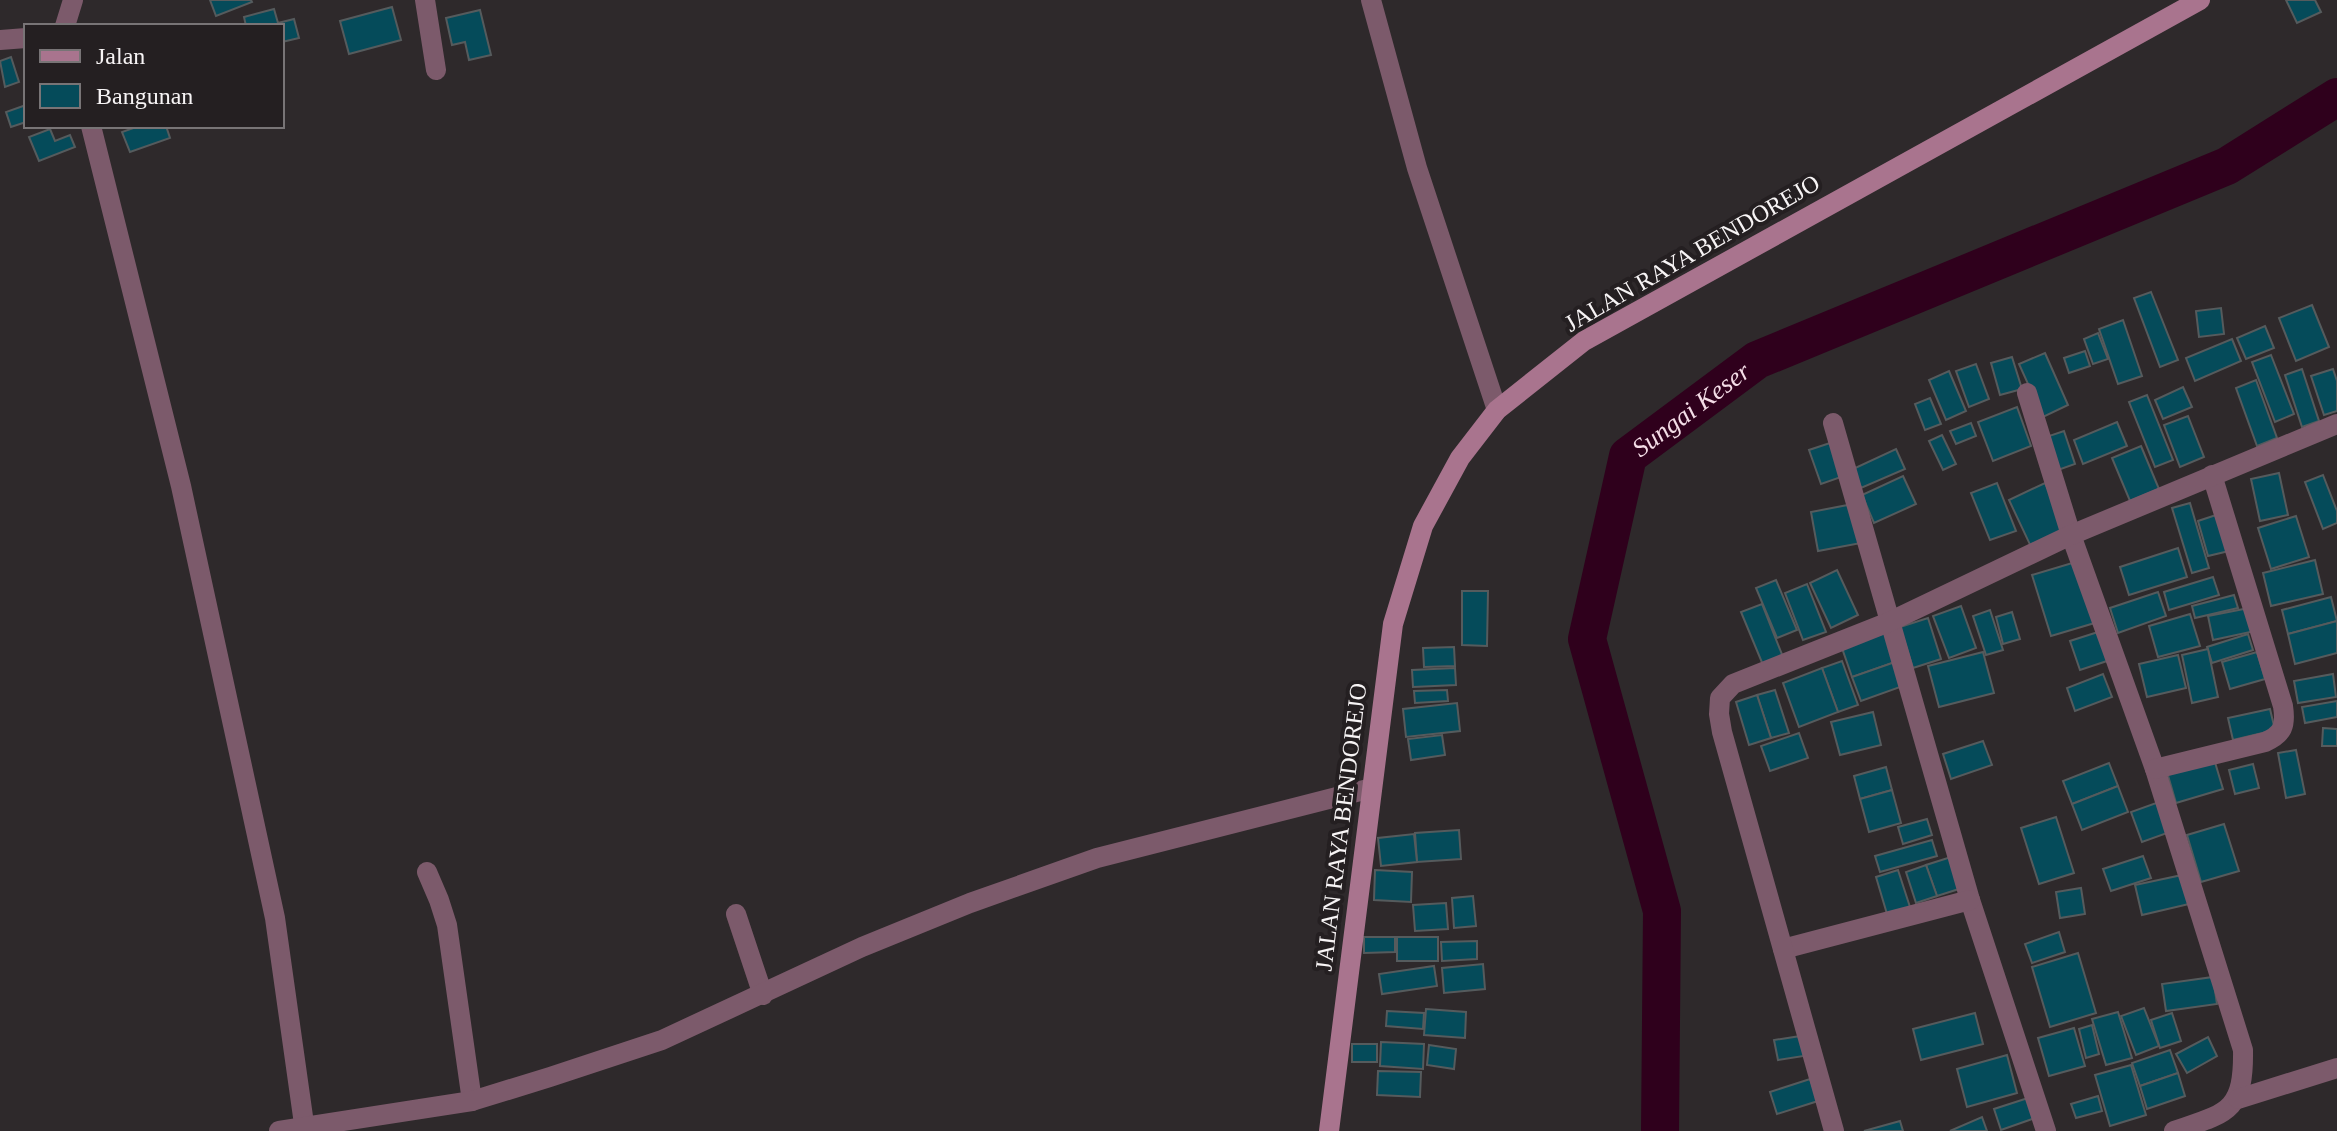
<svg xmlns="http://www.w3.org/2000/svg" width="2337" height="1131" viewBox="0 0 2337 1131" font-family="Georgia,serif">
<rect width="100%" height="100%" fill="#2e292b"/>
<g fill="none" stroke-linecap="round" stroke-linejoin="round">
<path stroke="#2f001c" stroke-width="38" id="s1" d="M1660,1131L1662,911L1587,639L1628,456L1757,360L2227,166L2337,97"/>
</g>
<g fill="#054b5a" stroke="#555b5d" stroke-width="2">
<polygon points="210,0 251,0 252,2 216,16"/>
<polygon points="2286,0 2315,0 2321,12 2297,23"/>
<polygon points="392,7 401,40 349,54 340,21"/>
<polygon points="274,9 278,23 294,19 299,38 282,42 282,26 246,26 244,17"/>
<polygon points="480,10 491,55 469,60 465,42 452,45 446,18"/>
<polygon points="11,57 19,82 5,87 0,61"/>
<polygon points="26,105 26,122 11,127 6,112"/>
<polygon points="139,126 166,126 170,138 130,152 122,132"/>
<polygon points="50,129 55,141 70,135 75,147 39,161 29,137"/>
<polygon points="2151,292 2178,360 2160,367 2134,298"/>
<polygon points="2312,305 2329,347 2296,361 2279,318"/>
<polygon points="2221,308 2224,334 2199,337 2196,311"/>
<polygon points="2123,320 2142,376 2118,384 2099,329"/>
<polygon points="2265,326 2274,348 2246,359 2237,338"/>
<polygon points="2098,333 2108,359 2093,364 2084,339"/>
<polygon points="2232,339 2241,361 2195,381 2186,358"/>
<polygon points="2085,351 2090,366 2069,373 2064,358"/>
<polygon points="2045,353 2068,405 2043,417 2019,364"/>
<polygon points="2271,355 2294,414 2275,422 2252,362"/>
<polygon points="2012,357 2022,389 2000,395 1991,363"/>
<polygon points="1976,364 1989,399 1969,407 1956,371"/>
<polygon points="2302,369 2319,421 2302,427 2285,375"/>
<polygon points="2333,369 2337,381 2337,411 2324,415 2311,376"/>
<polygon points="1949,371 1966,411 1946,420 1929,380"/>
<polygon points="2256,380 2277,438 2257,446 2236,388"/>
<polygon points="2183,387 2192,407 2163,419 2155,400"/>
<polygon points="2147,395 2173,460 2155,467 2129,402"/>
<polygon points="1930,398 1941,424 1925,430 1915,404"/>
<polygon points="2017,407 2031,446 1993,461 1978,422"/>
<polygon points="2188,416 2204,457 2180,467 2164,425"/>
<polygon points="2117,422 2127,446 2083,464 2074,440"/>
<polygon points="1971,423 1976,436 1956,444 1950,431"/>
<polygon points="2064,431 2075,464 2058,470 2046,437"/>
<polygon points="1942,435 1956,464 1943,470 1929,441"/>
<polygon points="1833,442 1844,476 1821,484 1809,450"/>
<polygon points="2141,446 2159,489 2130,501 2112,458"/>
<polygon points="1896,449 1905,469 1861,488 1853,469"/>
<polygon points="2279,473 2288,515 2260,521 2251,479"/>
<polygon points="2323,475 2337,511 2337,523 2323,529 2305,482"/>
<polygon points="1903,476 1916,504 1874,523 1862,495"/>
<polygon points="1997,483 2016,531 1990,540 1971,493"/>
<polygon points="2045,483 2070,535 2034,553 2009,500"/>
<polygon points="2190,503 2209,568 2192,573 2172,508"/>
<polygon points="1853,504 1861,543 1818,551 1811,512"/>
<polygon points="2219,514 2229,551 2208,556 2198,521"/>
<polygon points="2296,516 2309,557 2271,569 2258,528"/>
<polygon points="2178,548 2187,577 2129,595 2120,567"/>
<polygon points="2315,560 2323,594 2271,606 2263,573"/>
<polygon points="2079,561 2098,622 2051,636 2032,575"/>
<polygon points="1837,570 1858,615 1831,628 1810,583"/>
<polygon points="2213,577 2219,595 2169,610 2164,592"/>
<polygon points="1776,580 1797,630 1777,638 1756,588"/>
<polygon points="1807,584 1826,632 1803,640 1785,593"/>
<polygon points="1462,591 1488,591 1487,646 1462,645"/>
<polygon points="2158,592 2166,616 2118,633 2110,608"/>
<polygon points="2234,595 2238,608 2195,618 2192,606"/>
<polygon points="2331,597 2337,621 2288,634 2282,610"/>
<polygon points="1762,604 1783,657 1763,665 1741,612"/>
<polygon points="1961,606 1976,648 1949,658 1933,616"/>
<polygon points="2249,608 2255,631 2213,640 2208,616"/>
<polygon points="1990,610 2003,650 1986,655 1973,616"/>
<polygon points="2012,612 2020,639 2003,644 1996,617"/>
<polygon points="2190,614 2200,646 2158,657 2149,626"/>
<polygon points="1928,618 1941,659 1913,668 1900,627"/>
<polygon points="2337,621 2337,653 2295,664 2288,634"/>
<polygon points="2101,631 2110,660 2080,670 2070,641"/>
<polygon points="1885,633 1895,662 1852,677 1842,648"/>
<polygon points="2248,634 2253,650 2212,663 2207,647"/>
<polygon points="1454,647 1455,666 1424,667 1423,648"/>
<polygon points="2208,649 2218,697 2192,703 2182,655"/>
<polygon points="1983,652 1994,693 1939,707 1928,666"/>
<polygon points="2257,652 2265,679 2230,689 2222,662"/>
<polygon points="2178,655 2186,688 2147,697 2139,664"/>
<polygon points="1842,661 1858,705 1838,712 1822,668"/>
<polygon points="1895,662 1903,686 1861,701 1852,677"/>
<polygon points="1455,668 1456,685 1413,687 1412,670"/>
<polygon points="1822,668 1838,712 1799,727 1783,683"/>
<polygon points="2103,674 2112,697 2075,711 2067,688"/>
<polygon points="2333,674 2336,697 2298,703 2294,681"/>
<polygon points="1447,690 1448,701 1415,703 1414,691"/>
<polygon points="1775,690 1789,733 1771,738 1757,695"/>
<polygon points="1757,695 1771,738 1749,745 1736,702"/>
<polygon points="2337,701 2337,717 2305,723 2302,707"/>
<polygon points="1457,703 1460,731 1406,737 1403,709"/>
<polygon points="2270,709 2275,730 2233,740 2228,718"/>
<polygon points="1873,712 1881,745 1840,755 1831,722"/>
<polygon points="2323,728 2337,729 2337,746 2322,746"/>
<polygon points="1799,733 1808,758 1770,771 1761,746"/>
<polygon points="1442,735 1445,755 1411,760 1408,739"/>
<polygon points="1983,741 1992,765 1951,779 1943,754"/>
<polygon points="2296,750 2305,794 2286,798 2278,753"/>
<polygon points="2214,759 2223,789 2176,803 2167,772"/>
<polygon points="2109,763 2118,786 2072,804 2063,781"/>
<polygon points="2253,764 2259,788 2235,794 2229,770"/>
<polygon points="1886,767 1892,790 1860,799 1854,776"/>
<polygon points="2118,786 2128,812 2082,830 2072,804"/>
<polygon points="1892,790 1901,823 1869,832 1860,799"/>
<polygon points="2159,802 2170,832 2142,842 2131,812"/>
<polygon points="2056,817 2074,873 2039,884 2021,828"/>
<polygon points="1927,819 1932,835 1903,844 1898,827"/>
<polygon points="2224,824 2239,871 2201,882 2187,835"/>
<polygon points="1459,830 1461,859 1417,862 1415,833"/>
<polygon points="1414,834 1417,862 1381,866 1378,838"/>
<polygon points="1932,840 1937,856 1880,872 1875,856"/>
<polygon points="2143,856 2151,878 2111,891 2103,869"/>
<polygon points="1951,857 1962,888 1937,896 1926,865"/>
<polygon points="1926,865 1937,896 1916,903 1906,872"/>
<polygon points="1375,870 1412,872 1411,902 1374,900"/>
<polygon points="1898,870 1910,907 1887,914 1876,877"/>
<polygon points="2182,875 2189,904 2142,915 2135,885"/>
<polygon points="2081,888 2085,914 2060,918 2056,892"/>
<polygon points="1473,896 1476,926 1454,928 1452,898"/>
<polygon points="1446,903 1448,929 1415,931 1413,905"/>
<polygon points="2059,932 2065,952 2032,963 2025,944"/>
<polygon points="1364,937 1395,937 1395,952 1364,953"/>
<rect x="1397" y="937" width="41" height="24"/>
<polygon points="1477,941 1477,959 1442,961 1441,942"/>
<polygon points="2078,953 2096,1013 2050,1027 2032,967"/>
<polygon points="1483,964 1485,989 1444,993 1442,968"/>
<polygon points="1434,966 1437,986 1382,994 1379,974"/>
<polygon points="2213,977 2217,1004 2166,1011 2162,984"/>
<polygon points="2144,1008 2159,1046 2136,1055 2121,1016"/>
<polygon points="1426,1009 1466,1012 1465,1038 1424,1035"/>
<polygon points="1387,1011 1424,1013 1423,1029 1386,1026"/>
<polygon points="2118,1012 2132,1058 2106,1065 2092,1019"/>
<polygon points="1975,1013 1983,1044 1921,1060 1913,1029"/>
<polygon points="2172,1013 2181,1041 2160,1048 2151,1020"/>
<polygon points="2092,1025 2099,1054 2086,1058 2079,1029"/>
<polygon points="2074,1028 2085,1066 2049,1076 2038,1038"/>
<polygon points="1807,1035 1810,1055 1778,1060 1774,1040"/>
<polygon points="2208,1037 2217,1056 2187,1073 2176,1054"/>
<polygon points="1381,1042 1424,1044 1423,1069 1380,1066"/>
<rect x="1352" y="1044" width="25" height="18"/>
<polygon points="1429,1045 1456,1049 1454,1069 1427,1065"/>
<polygon points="2170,1050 2178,1073 2140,1086 2132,1063"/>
<polygon points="2007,1055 2017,1093 1967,1107 1957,1069"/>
<polygon points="2131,1065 2146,1115 2110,1126 2095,1075"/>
<polygon points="1378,1071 1421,1072 1420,1097 1377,1095"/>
<polygon points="2178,1073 2185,1096 2147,1109 2140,1086"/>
<polygon points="1810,1079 1818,1101 1777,1114 1770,1092"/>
<polygon points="2098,1096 2102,1111 2076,1118 2071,1104"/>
<polygon points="2031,1097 2038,1117 2001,1130 1994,1109"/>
<polygon points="1982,1117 1987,1131 1950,1131"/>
<polygon points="1900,1121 1903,1131 1864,1131"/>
</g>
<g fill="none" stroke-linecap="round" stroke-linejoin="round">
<g stroke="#7c5a6b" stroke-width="20">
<polyline points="425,0 436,70"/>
<polyline points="1371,0 1417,168 1497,410"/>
<polyline points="65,26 73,0"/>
<polyline points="0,40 26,38"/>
<polyline points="91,126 181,486 275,918 305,1131"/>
<path d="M2027,393L2071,535L2155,769L2243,1050C2244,1112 2227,1113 2174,1131"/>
<polyline points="1833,423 1970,900 2046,1131"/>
<path d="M2155,769L2265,742C2283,734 2286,726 2283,706L2212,475"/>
<polyline points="427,872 439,900 447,925 472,1101"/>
<polyline points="736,914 763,995"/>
<polyline points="1783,949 1970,900"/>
<polyline points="2238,1099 2337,1068"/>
<polyline points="279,1131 472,1101 550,1077 662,1040 862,947 970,903 1097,858 1372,788"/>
<polyline points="1834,1131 1722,732 1719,714 1720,698 1733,684 1889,622 2071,535 2337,424"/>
</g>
<polyline stroke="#a9748e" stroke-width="20" points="1329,1131 1393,624 1423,526 1460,458 1497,410 1584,341 2200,0"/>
</g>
<g text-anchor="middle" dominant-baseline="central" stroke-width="8" stroke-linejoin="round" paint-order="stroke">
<g font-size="24" fill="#f7f4f5" stroke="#241f21">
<text transform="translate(1692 253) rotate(-30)">JALAN RAYA BENDOREJO</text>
<text transform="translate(1341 827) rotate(-83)">JALAN RAYA BENDOREJO</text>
</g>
<g font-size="26" font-style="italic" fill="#f4dde7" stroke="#241f21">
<text stroke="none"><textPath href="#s1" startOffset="768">Sungai Keser</textPath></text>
</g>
</g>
<rect x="24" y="24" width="260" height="104" fill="#241f21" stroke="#787476" stroke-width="2"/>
<rect x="40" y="50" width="40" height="12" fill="#a9748e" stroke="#787476" stroke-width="2"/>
<text x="96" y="64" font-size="24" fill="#f7f4f5">Jalan</text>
<rect x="40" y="84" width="40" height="24" fill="#054b5a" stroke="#787476" stroke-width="2"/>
<text x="96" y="104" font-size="24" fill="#f7f4f5">Bangunan</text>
</svg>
